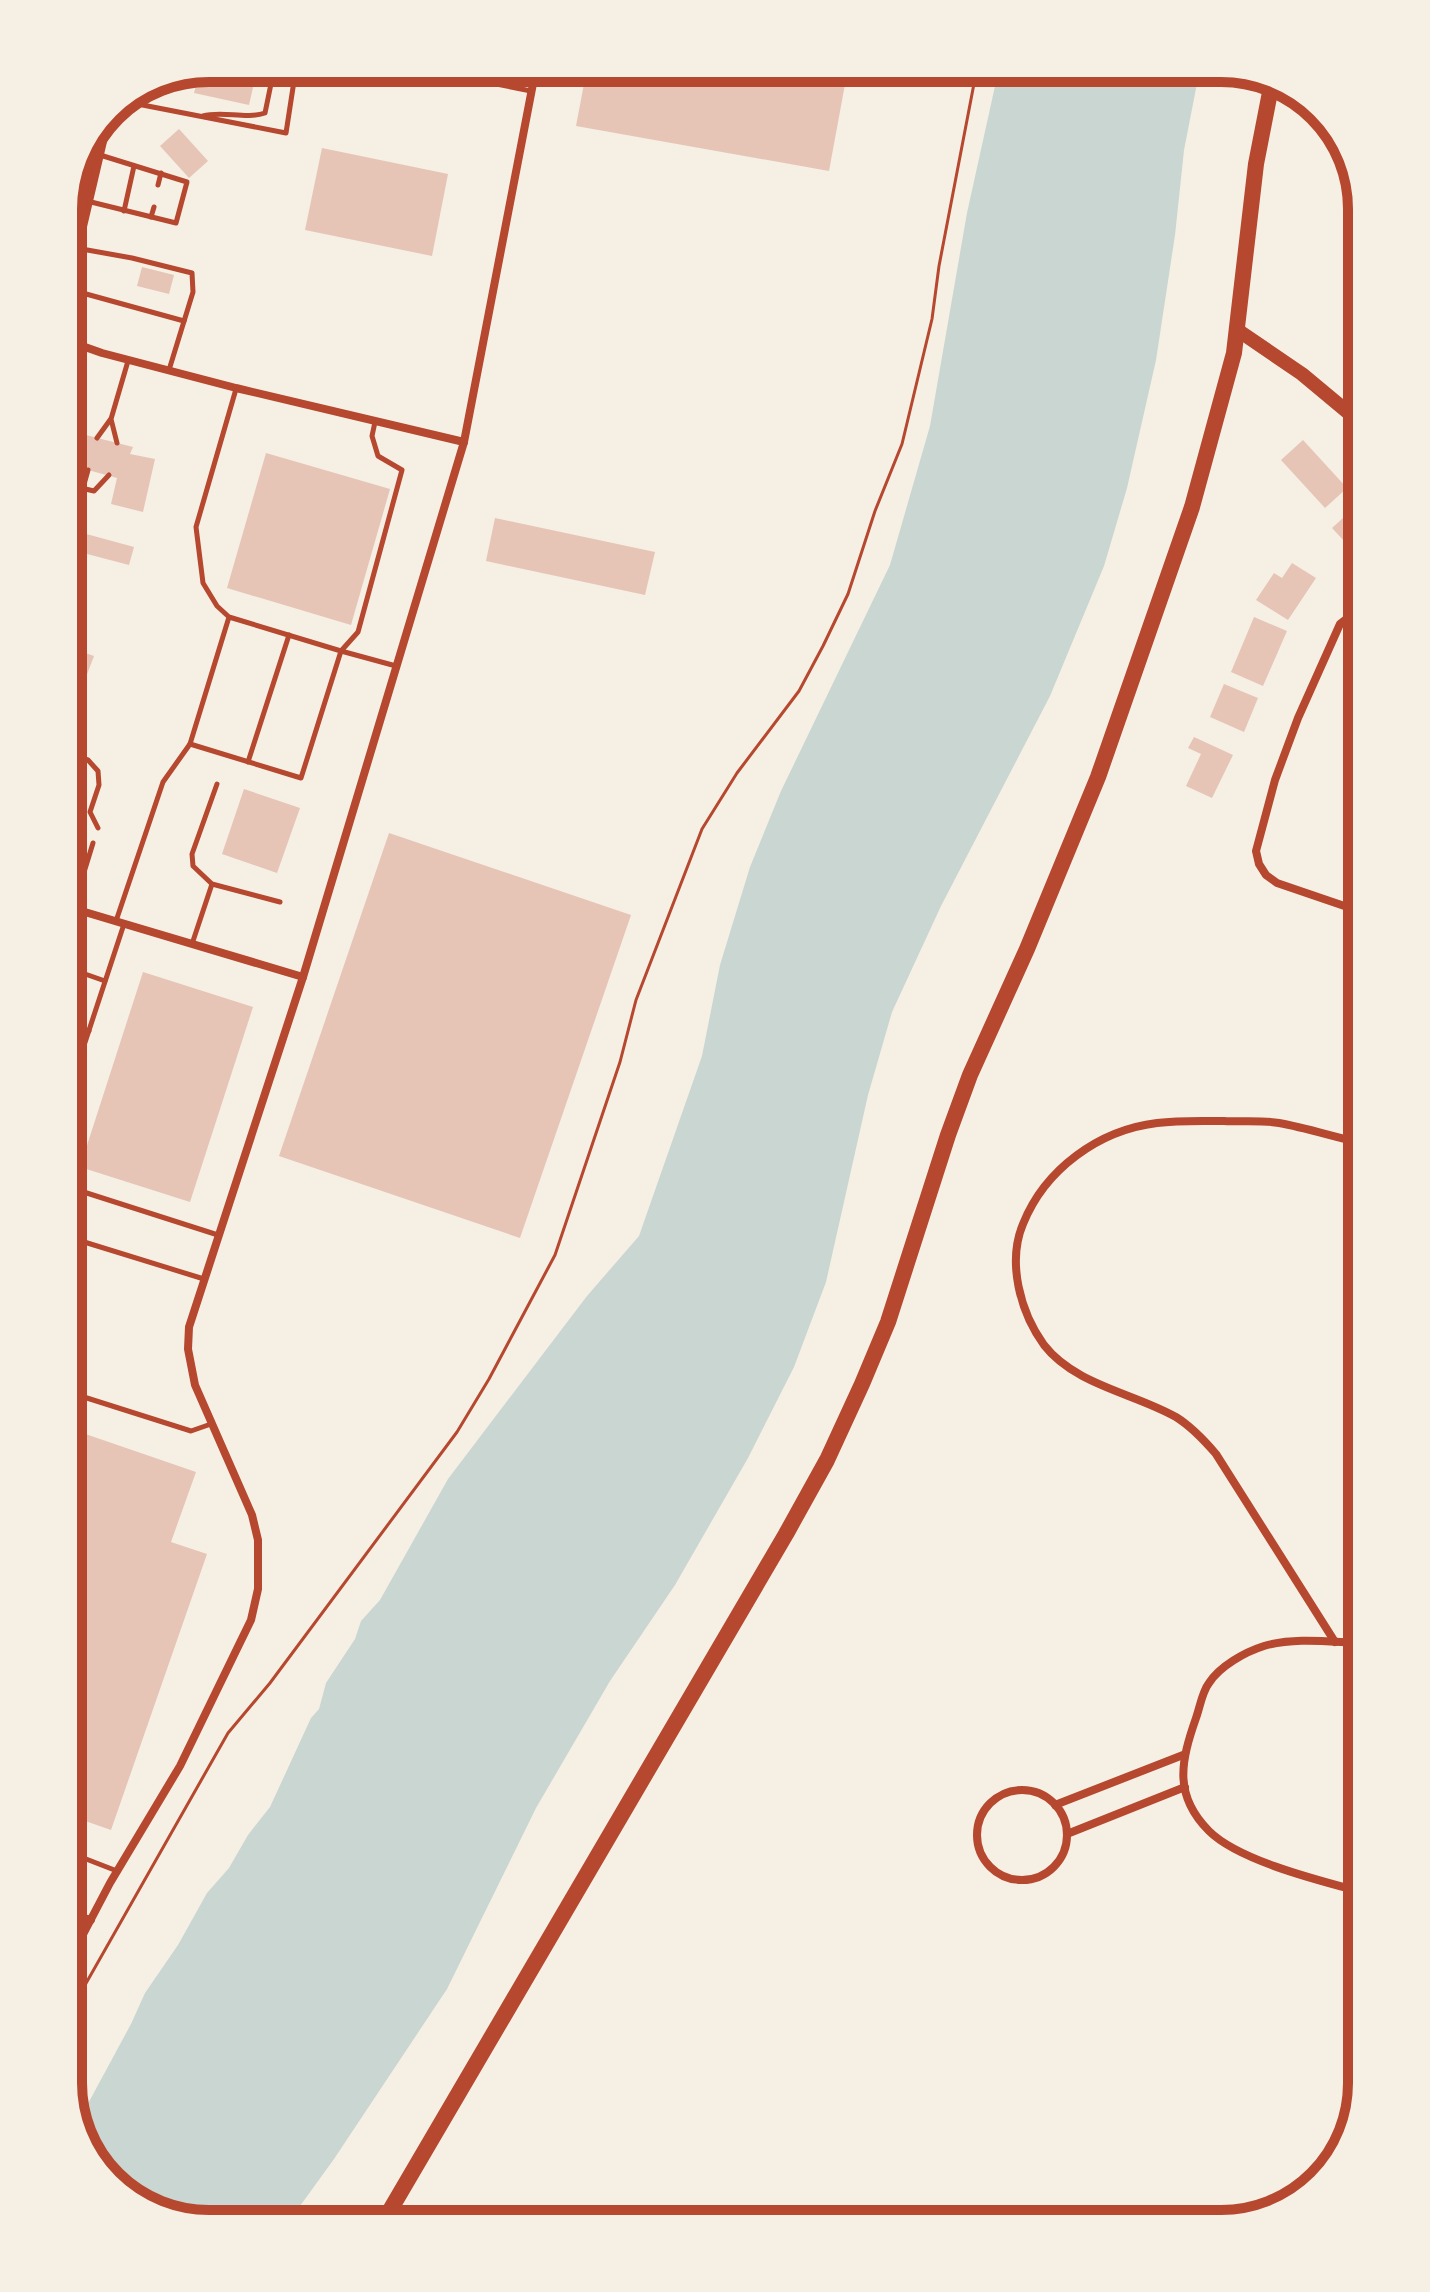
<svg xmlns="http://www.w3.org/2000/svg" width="1430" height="2292" viewBox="0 0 1430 2292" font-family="'Asap Condensed',sans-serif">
<rect width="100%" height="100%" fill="#f6efe4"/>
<polygon fill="#c9d6d2" points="999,68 1200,68 1184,150 1175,235 1156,360 1127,488 1104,566 1050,696 941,906 892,1012 868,1095 826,1282 794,1367 748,1458 675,1585 610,1681 536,1808 447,1989 334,2159 287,2224 200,2224 131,2201 83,2146 77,2124 131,2024 145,1993 178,1945 207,1893 229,1868 248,1835 270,1807 311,1718 319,1709 326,1683 355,1639 361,1621 380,1600 448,1479 587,1296 639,1236 702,1056 720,965 750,867 781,791 890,565 930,426 967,213"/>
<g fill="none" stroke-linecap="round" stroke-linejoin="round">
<polyline stroke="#c9d6d2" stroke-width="6" points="290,2220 295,2224"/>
</g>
<g fill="#e6c5b7">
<polygon points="207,68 255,79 249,105 194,93 200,70"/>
<polygon points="587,68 848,68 829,171 576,126"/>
<polygon points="179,129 208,161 189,178 160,146"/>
<polygon points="322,148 448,174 432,256 305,230"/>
<polygon points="142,267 174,275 169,294 137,286"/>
<polygon points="78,433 133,447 130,454 155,459 143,512 111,504 117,478 70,465"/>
<polygon points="1303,440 1347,488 1325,508 1281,460"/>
<polygon points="266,453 390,489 351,625 227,588"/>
<polygon points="1354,508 1362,517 1362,552 1358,556 1332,528"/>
<polygon points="495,518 655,552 645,595 486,561"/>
<polygon points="68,529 134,547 129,565 68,549"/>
<polygon points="1292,563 1316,578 1288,620 1256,600 1274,573 1282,578"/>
<polygon points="1254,617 1287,631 1263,686 1231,672"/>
<polygon points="68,647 94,656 83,685 68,680"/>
<polygon points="1224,684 1258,698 1244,732 1210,717"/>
<polygon points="1194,737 1233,755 1212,798 1186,786 1201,754 1188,748"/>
<polygon points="68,764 81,769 72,797 68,796"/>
<polygon points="244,789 300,808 277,873 222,854"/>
<polygon points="389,833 631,915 520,1238 279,1156"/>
<polygon points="143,972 253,1007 190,1202 80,1167"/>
<polygon points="68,1428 196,1472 171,1542 207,1554 111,1830 68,1815"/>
</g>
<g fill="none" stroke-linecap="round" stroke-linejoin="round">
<polyline stroke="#b5482f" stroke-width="3" points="68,2015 228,1733 270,1683 457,1432 489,1379 555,1255 620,1062 636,1000 702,829 737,773 799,691 823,646 848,594 875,511 902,444 932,319 939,266 977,68"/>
<g stroke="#b5482f" stroke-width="5">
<polyline points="415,68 481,81 483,68"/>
<polyline points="481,81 531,91"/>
<polyline points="122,101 286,133 296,68"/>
<path d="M203,116C223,110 245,120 265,113L272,79L266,71L257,68"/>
<polyline points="158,185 161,173"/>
<polyline points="87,201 176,223 187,182 100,155"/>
<polyline points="124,211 134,166"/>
<polyline points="151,217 154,207"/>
<polyline points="76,248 132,258 192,273 193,292 169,370"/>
<polyline points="68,289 184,321"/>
<polyline points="375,422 372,436 378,456 402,470 358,632 341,651 396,666"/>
<polyline points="97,438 110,420"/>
<polyline points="117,443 111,419 128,361"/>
<polyline points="68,485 94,491 109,475"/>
<polyline points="83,488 88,470"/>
<polyline points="229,617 190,744 301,778 341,651 229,617 217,606 203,583 196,527 236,389"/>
<polyline points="68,754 88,760 98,771 99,785 90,812 98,828"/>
<polyline points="248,762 289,635"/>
<polyline points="217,784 192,854 193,866 212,884 280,902"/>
<polyline points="73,908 93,843"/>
<polyline points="116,921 163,782 190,744"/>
<polyline points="192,944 212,884"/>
<polyline points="68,968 105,981"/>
<polyline points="68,1024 89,1031"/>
<polyline points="68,1094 124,924"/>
<polyline points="68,1187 218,1235"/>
<polyline points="68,1237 204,1279"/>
<polyline points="68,1392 191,1431 211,1424"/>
<polyline points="68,1852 117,1871"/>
</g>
<g stroke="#b5482f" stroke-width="8">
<polyline points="916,80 918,68"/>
<polyline points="68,341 102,353 236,388 464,442"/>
<polyline points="68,907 303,977"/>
<polyline points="1362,912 1277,883 1266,875 1259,864 1256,851 1275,780 1298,718 1340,624 1362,607"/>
<path d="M1335,1642L1216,1454C1204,1440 1192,1427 1176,1417C1134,1393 1075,1385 1044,1345C1020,1312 1007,1262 1023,1224C1045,1169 1099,1130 1157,1123C1180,1120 1202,1121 1224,1121C1242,1122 1262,1120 1279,1123C1307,1128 1334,1137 1362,1143"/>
<circle cx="1022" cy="1835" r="45"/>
<polyline points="1055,1805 1183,1755"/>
<polyline points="1067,1834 1185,1787"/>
<path d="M1362,1892C1321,1881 1239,1861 1209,1831C1173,1795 1181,1761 1196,1718C1200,1707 1202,1692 1209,1683C1220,1666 1245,1652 1264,1646C1295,1637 1330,1642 1362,1643"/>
<polyline points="68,1913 91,1920"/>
<polyline points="68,1963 110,1883 180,1766 251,1620 258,1589 258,1540 252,1515 195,1385 188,1349 189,1327 303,977 464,442 536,68"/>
</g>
<polyline stroke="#b5482f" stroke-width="14" points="1236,329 1302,374 1362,424"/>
<g stroke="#b5482f" stroke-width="16">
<polyline points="68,273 103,124"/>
<polyline points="382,2224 786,1534 827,1460 862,1384 888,1322 948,1135 970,1075 1027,949 1098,777 1192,507 1234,353 1256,164 1272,82"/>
</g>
</g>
<path d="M0 0H1430V2292H0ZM209 82H1221A127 127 0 0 1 1348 209V2083A127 127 0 0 1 1221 2210H209A127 127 0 0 1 82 2083V209A127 127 0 0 1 209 82Z" fill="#f6efe4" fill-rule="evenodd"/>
<path fill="none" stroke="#b5482f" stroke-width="10" d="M209 82H1221A127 127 0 0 1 1348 209V2083A127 127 0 0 1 1221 2210H209A127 127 0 0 1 82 2083V209A127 127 0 0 1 209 82Z"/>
</svg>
